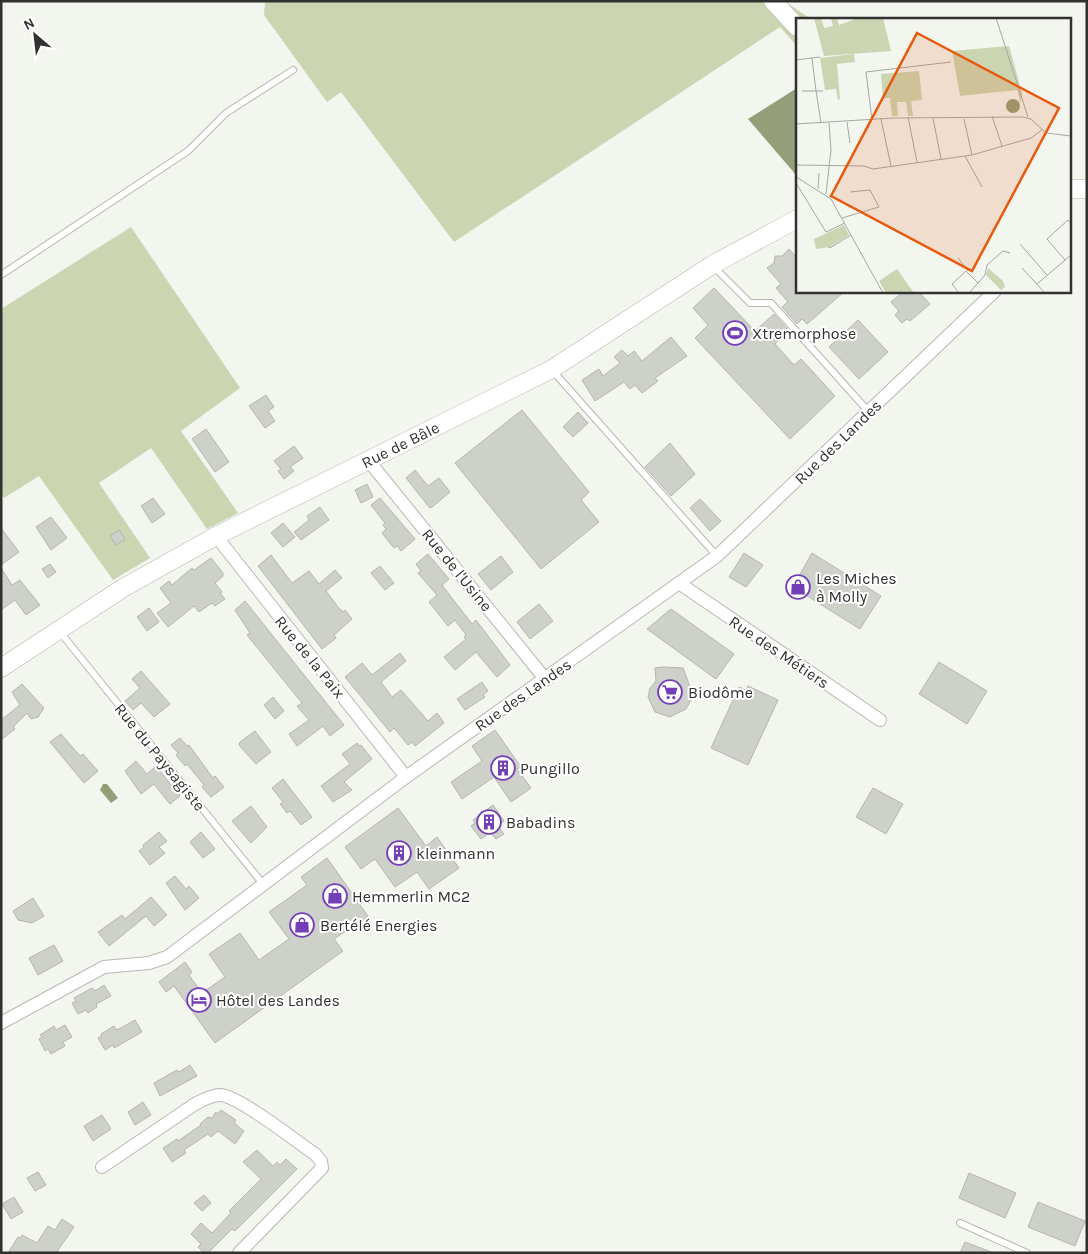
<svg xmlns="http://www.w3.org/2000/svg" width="1088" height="1254" viewBox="0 0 1088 1254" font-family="Karla,sans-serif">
<rect width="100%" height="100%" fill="#f3f5ef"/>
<g fill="#cbd5b1">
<polygon points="265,1 784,1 811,19 797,19 797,46 780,27 454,242 341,92 327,102 264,15"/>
<polygon points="131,227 240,388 181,431 238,513 207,529 151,448 99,483 150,558 113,580 39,476 4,498 1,494 1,309"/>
</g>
<g fill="#949e78">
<polygon points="797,88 797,176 748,119"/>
<polygon points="103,784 107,784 118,798 111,803 100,790"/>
</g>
<g fill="#ced0ca" stroke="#b5b6b1">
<polygon points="789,249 797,258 797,291 845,291 807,324 802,319 797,324 782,307 788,302 776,288 781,284 767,268 774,263 775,256 782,256"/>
<polygon points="714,288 755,331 774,314 789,331 775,344 794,365 801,359 835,396 790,439 695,338 708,325 693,308"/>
<polygon points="904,291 918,291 930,304 910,321 907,319 902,323 895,315 899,311 891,302"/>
<polygon points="858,320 888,352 859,379 829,347"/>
<polygon points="671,337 687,356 655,378 658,381 642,393 635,385 630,389 624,382 595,401 582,380 599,369 603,376 620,363 614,357 622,350 628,356 634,351 642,361"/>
<polygon points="266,395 274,407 268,411 275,421 265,428 249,406"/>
<polygon points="522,410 589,492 581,500 599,522 541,569 455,463"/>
<polygon points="578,412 588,423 573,437 563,427"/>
<polygon points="206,429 229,462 215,472 192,439"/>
<polygon points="670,443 695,474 671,496 645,467"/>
<polygon points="294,446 303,458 290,467 294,471 284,479 278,471 281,469 274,461"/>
<polygon points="415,470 428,486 439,478 450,492 431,508 429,507 406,478"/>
<polygon points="367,484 373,497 361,503 355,490"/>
<polygon points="153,498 165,514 152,523 141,506"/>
<polygon points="380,498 415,539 401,551 397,546 394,548 382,533 386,529 383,525 385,523 371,505"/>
<polygon points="700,499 721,521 710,531 690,508"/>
<polygon points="320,507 329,520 301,540 294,532 309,520 307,516"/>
<polygon points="51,517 67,538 51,550 36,527"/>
<polygon points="283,523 295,537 283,547 271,533"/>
<polygon points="1,528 19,552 1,565"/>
<polygon points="119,530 125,539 116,545 110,536"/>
<polygon points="744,553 763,565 746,587 729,577"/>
<polygon points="812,553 881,596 860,629 793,587"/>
<polygon points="428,554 449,579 442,585 472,624 476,620 510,665 497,677 476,652 455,670 444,657 466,639 464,637 466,635 455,620 448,626 429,602 437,595 418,573 421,571 416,564"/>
<polygon points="271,555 292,583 309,571 319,584 335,570 342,578 326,591 338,607 343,612 345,610 352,619 334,635 336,638 322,649 258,566"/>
<polygon points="501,556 513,572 491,590 478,574"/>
<polygon points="211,558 223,573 223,576 215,583 222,592 220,593 225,599 215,606 212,603 199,612 194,606 168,627 157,613 171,603 160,588 169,581 172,585 192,568 194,570"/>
<polygon points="50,564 56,572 48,578 42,569"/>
<polygon points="380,566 394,583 385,590 371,573"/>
<polygon points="1,568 12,585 20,580 40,605 26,615 15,600 1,610"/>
<polygon points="245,601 344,725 330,736 323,726 297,746 289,734 309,720 297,706 302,703 247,635 250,633 235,610"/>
<polygon points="539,604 553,621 530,639 517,622"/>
<polygon points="149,608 159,622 147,631 137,617"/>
<polygon points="671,609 734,654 716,679 647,629"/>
<polygon points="400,653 406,661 381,682 392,697 401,690 428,721 437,713 444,723 415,746 412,742 408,745 394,728 390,732 345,677 362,663 372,675"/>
<polygon points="939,662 987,691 967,724 919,694"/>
<polygon points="664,667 683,668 692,692 692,698 686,709 670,717 655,712 648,697 650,688 656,681 655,668"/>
<polygon points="141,671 170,704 154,717 141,703 133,710 125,701 140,688 132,679"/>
<polygon points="482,682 488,691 483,695 485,697 465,710 457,699"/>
<polygon points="22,684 44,708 38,717 31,719 27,713 13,727 15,729 1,740 1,720 20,705 12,692"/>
<polygon points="748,686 778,700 748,765 711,748 739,687 746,690"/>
<polygon points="273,697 284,711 275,719 264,705"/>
<polygon points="495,730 521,767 517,769 531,788 511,802 494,777 462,799 451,782 482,761 472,746"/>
<polygon points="255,731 271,752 256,764 239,745 240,742"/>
<polygon points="61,734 80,756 83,754 98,771 84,783 50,742"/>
<polygon points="180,738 187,746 189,745 213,778 215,776 224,787 211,797 202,787 204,785 187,764 185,766 176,755 178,753 171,745"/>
<polygon points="357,743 359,746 361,745 372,759 344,782 352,790 333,802 321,786 350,764 342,754"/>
<polygon points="136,761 147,774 156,766 180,796 170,804 154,784 141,794 125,771"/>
<polygon points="283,779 312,817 301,825 290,811 287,813 280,804 283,802 272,788"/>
<polygon points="873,788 903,804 886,834 856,817"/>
<polygon points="493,805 504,821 498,826 504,834 496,839 490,832 481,839 471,826 475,823 473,820"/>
<polygon points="251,806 267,827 251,843 232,821"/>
<polygon points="398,808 426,846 437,837 459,868 429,889 417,872 395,887 375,859 361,869 345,847"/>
<polygon points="159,832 167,841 159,847 165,853 150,865 139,851 144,847 143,845"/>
<polygon points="201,832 215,849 203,858 190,842"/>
<polygon points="327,858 368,916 334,939 343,951 215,1043 174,986 166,992 159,982 185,962 192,972 189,975 202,993 225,977 209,954 240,933 259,960 289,939 269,912 307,885 301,877"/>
<polygon points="175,876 186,889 189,886 199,898 185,910 166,883"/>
<polygon points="151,897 167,915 154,926 146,916 109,946 98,932 122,915 125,919"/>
<polygon points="33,898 44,916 32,923 18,920 13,911"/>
<polygon points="54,945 63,961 38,975 29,958"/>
<polygon points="104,985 111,996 96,1004 97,1007 88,1013 86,1010 78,1014 72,1003 76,1001 74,998 92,988 95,991"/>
<polygon points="135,1020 142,1032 114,1048 113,1045 105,1050 98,1038 102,1036 101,1034 114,1026 117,1030"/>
<polygon points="65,1025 72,1037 63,1042 65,1046 51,1054 48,1049 45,1051 39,1039 42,1037 40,1035 54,1026 56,1030"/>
<polygon points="190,1065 197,1076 160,1096 154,1083 177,1070 179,1072"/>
<polygon points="143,1102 151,1115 135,1125 128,1112"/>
<polygon points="221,1110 236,1120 234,1123 244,1131 235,1144 218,1131 211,1137 208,1134 184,1150 186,1153 172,1162 163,1148 177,1139 178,1141 201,1125 200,1124 208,1117 212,1118 216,1112 218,1114"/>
<polygon points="102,1115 111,1129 93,1141 84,1126"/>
<polygon points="257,1150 273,1166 277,1162 280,1165 286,1159 297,1169 235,1231 232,1229 208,1253 204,1253 198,1247 201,1244 191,1234 201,1223 212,1233 231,1213 229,1211 261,1179 243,1162"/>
<polygon points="38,1172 46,1185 35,1191 27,1178"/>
<polygon points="969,1173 1016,1193 1005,1218 959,1198"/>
<polygon points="204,1195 211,1203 202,1211 194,1203"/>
<polygon points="14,1197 23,1212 11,1219 2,1204"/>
<polygon points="1038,1202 1085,1221 1075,1246 1028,1227"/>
<polygon points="62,1219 74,1227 56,1253 8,1253 18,1237 20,1238 22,1235 37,1243 48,1226 55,1230"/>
<polygon points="965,1242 991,1252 991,1253 960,1253"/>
</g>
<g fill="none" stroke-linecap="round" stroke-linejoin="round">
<g stroke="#b6b8b2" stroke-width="8">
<g id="lane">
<polyline points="713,266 750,303 771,303 869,412"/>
<polyline points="1,275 188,151 226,113 293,70"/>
<polyline points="552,370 717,556"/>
<polyline points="60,632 263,884"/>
<polyline points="960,1223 1027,1253"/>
</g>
</g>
<g stroke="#b6b8b2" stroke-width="14">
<g id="street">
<polyline points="368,460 546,680"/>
<polyline points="216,536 406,777"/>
<polyline points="679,583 880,720"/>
<polyline points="1,1023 104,967 149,963 167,957 406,777 717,556 995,291"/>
<path d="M102,1167L195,1104C203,1100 211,1095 220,1095C238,1095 297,1142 315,1154L321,1161L322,1168L239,1253"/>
</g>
</g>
<g stroke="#b6b8b2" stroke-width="19">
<g id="secondary">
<polyline points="773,1 797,27"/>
<polyline points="1069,189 1087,189"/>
<path id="s1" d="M1,668L123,588L216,536L552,369L712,265L797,219"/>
</g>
</g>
<use href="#lane" stroke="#fff" stroke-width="6"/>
<use href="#street" stroke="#fff" stroke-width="12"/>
<use href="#secondary" stroke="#fff" stroke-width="18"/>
</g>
<defs>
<g id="stadium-ring" transform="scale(1.25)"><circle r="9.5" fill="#fff" stroke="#733fb7" stroke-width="1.5"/><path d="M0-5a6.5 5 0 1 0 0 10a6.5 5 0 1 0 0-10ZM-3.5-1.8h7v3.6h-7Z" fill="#733fb7"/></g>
<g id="shop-ring" transform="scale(1.25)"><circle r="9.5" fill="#fff" stroke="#733fb7" stroke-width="1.5"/><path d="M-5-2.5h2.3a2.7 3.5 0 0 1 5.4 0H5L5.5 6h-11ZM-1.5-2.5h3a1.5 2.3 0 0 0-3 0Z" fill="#733fb7"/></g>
<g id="supermarket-ring" transform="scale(1.25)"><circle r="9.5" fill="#fff" stroke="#733fb7" stroke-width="1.5"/><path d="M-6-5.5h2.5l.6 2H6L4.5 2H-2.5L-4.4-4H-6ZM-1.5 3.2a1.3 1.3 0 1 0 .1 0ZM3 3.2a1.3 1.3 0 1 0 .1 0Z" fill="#733fb7"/></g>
<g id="building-ring" transform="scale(1.25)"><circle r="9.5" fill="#fff" stroke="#733fb7" stroke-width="1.5"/><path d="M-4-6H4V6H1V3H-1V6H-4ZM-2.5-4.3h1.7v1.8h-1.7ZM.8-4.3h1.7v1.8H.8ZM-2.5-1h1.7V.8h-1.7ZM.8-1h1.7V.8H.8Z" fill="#733fb7"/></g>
<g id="hotel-ring" transform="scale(1.25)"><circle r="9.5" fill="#fff" stroke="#733fb7" stroke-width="1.5"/><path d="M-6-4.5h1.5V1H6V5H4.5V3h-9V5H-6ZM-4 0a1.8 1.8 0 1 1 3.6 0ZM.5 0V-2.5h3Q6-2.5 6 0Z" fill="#733fb7"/></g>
</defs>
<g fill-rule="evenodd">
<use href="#stadium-ring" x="735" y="333"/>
<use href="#shop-ring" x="798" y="587"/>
<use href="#supermarket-ring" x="670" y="692"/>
<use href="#building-ring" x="503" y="768"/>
<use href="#building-ring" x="489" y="822"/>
<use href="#building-ring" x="399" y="853"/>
<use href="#shop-ring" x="335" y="896"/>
<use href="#shop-ring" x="302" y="925"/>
<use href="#hotel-ring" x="199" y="1000"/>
</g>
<g text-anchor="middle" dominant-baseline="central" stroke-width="4" stroke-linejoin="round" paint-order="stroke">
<g font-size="16" fill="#31312f" stroke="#fff" text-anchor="start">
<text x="752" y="333">Xtremorphose</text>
<text x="816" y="578">Les Miches<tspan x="816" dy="18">à Molly</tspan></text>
<text x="688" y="692">Biodôme</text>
<text x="520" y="768">Pungillo</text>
<text x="506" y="822">Babadins</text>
<text x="416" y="853">kleinmann</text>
<text x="352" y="896">Hemmerlin MC2</text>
<text x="320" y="925">Bertélé Energies</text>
<text x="216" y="1000">Hôtel des Landes</text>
</g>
<g font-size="16" fill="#31312f" stroke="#fff">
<text transform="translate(838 442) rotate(-44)">Rue des Landes</text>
<text stroke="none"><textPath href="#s1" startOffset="458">Rue de Bâle</textPath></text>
<text transform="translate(457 570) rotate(51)">Rue de l'Usine</text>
<text transform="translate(779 652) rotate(34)">Rue des Métiers</text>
<text transform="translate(310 657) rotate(51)">Rue de la Paix</text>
<text transform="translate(523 695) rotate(-35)">Rue des Landes</text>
<text transform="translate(160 757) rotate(51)">Rue du Paysagiste</text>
</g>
</g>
<g transform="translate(796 18)">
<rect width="275" height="275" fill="#f3f5ef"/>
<path d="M18,0H25L28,10L37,8L35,0H41L43,7L62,0H87L95,33L28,38ZM213,28L226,75L225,86L221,72L164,78L156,33ZM58,36L59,44L41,46L44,81L42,82L40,71L29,72L24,40ZM123,53L126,82L115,83L117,98H112L110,84H101L102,98H96L94,80H87L85,56ZM48,207L53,217L34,229L20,231L18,221ZM192,250L207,263L209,269L205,272L190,257ZM101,251L118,275H90L83,263Z" fill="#cbd5b1"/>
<path d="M210 88a7 7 0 1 1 14 0a7 7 0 1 1-14 0Z" fill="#949e78"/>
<path fill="none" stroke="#a5a7a2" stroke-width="1" d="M200,0L232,99M16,40L20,73H27M0,42L24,39M6,73H20L25,105M196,98L206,128M112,99L121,144M137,100L145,141M85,101L95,148M168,101L176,137M76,102L70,54L155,44M51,104L54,125M0,106L97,100L227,99L235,101L250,115L275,118M169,138L186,169M0,147L68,148L77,151L176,137L235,120L246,112M0,159L35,181L87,275M0,165L30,214L49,205M22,171L23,155M30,176L35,132L33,105M46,200L83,189L74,172L54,174M224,226L251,257M32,228L34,230L55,217M162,240L172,253M269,242L251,221L272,202L275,206M226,250L249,275M241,266L275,237M163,275L156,266L170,253L182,265M173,275L189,257L191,247L207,233L214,235"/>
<path fill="#e8590c" fill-opacity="0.15" stroke="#e8590c" stroke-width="2.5" d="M121,15L263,90L176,253L35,178Z"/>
<rect width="275" height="275" fill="none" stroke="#31312f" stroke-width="2.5"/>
</g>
<rect width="1088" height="1254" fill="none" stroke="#31312f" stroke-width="5"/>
<g transform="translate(35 35) rotate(332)" stroke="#ffffff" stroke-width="4" paint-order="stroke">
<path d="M0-4L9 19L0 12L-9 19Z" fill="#31312f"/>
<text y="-8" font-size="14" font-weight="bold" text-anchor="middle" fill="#31312f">N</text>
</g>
</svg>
